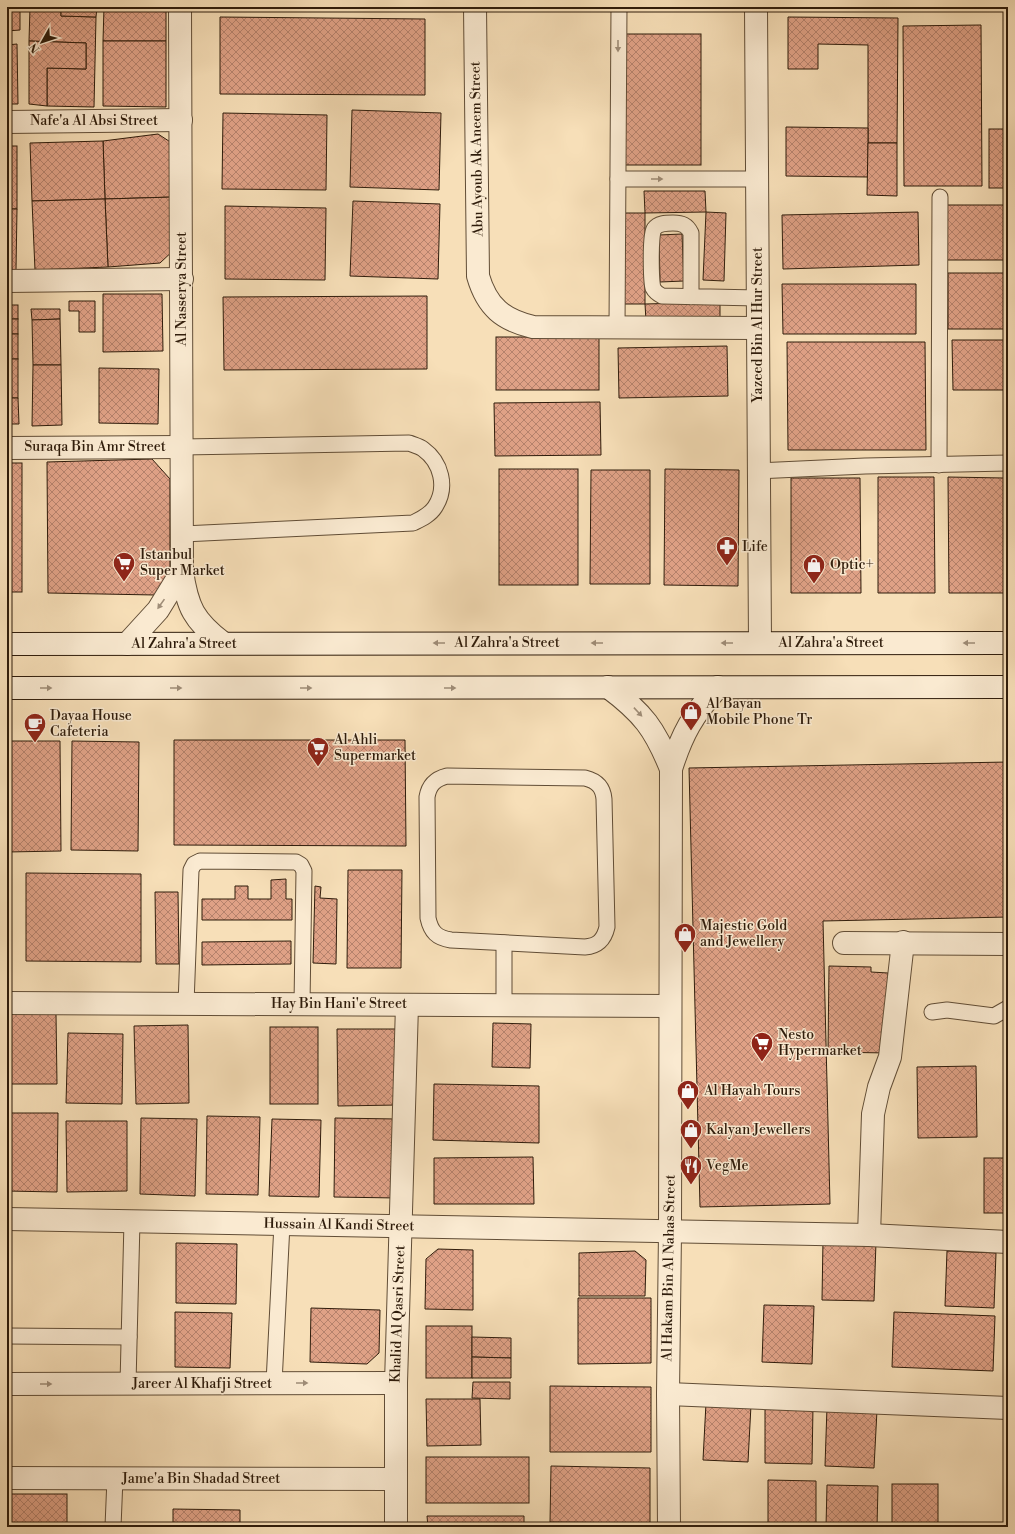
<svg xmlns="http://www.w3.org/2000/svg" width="1015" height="1534" viewBox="0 0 1015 1534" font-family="'Libre Bodoni',serif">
<defs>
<pattern id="building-cross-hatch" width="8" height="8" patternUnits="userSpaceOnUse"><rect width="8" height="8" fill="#dfa186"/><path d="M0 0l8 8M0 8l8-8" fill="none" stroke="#b5826c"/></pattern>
</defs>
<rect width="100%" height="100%" fill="#f7dfb8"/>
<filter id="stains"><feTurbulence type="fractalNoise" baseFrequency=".005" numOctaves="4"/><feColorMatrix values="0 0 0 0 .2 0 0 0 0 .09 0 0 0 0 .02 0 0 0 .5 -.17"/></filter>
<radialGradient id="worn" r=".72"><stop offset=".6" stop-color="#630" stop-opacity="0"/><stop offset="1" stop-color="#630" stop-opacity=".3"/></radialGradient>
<g fill="url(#building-cross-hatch)" stroke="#2f1c0b">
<polygon points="7,7 20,7 20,30 7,31"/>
<polygon points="30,7 61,7 61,16 96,17 94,107 47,106 47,68 86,69 86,43 29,41"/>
<polygon points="61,7 97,7 96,17 61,16"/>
<polygon points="104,7 166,7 166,41 103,41"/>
<polygon points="220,17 425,19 425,95 220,94"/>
<polygon points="788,17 898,18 897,143 868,143 868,45 818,44 818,69 788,69"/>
<polygon points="981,25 982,186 904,186 903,26"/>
<rect x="625" y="34" width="76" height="131"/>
<polygon points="29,41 86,43 86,69 47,68 47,106 29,104"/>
<polygon points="103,41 166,41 166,107 103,106"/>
<polygon points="17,44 18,104 7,104 7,45"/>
<polygon points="352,110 441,113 439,190 350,187"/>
<polygon points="223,113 327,115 326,190 222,189"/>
<polygon points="786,127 868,128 868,177 786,176"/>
<rect x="989" y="129" width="19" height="59"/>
<polygon points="158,134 175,145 173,197 105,199 103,141"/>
<polygon points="103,141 105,199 32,201 30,143"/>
<polygon points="868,143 897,143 897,196 867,195"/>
<rect x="7" y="146" width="10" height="63"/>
<polygon points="644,191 705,191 706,212 645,213"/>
<polygon points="173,197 176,248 160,263 108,267 105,199"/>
<polygon points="105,199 108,267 35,270 32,201"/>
<polygon points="353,201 440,204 438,279 350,276"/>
<polygon points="945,205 1008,205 1008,260 946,260"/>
<polygon points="225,206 326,208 325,280 225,279"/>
<polygon points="7,209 17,209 16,270 7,270"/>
<polygon points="706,212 726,213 724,281 703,280"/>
<polygon points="918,212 919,265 783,269 782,215"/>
<rect x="624" y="213" width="21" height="91"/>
<polygon points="682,234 684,281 660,282 659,235"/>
<rect x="948" y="273" width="60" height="56"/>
<polygon points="782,284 916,284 916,334 783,334"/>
<polygon points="103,294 162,294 163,351 103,352"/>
<polygon points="427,296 427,369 224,370 223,297"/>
<polygon points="69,301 95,301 95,332 79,332 79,311 69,311"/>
<polygon points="720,302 720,319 646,321 645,304"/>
<rect x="7" y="305" width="11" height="14"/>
<polygon points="31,309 60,309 60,319 32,320"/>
<rect x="7" y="319" width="11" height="15"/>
<polygon points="60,319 61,365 33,365 32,320"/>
<rect x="7" y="334" width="11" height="25"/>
<rect x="496" y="337" width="103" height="53"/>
<polygon points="952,340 1008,340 1008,390 953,390"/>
<polygon points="787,342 925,342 926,450 788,450"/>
<polygon points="727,346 728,396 619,398 618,348"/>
<rect x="7" y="359" width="11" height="39"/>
<polygon points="33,365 61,365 62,425 32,426"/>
<polygon points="99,368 159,369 158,424 99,423"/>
<polygon points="7,398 18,398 19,424 7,424"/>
<polygon points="600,402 601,455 495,456 494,403"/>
<polygon points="152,459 170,479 170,577 155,595 48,593 47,462"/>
<rect x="7" y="463" width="15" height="129"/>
<rect x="499" y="469" width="79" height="116"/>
<polygon points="665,469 739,470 738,586 664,585"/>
<polygon points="591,470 650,470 650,584 590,584"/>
<polygon points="878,477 934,477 935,593 878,593"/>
<polygon points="948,477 1004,478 1005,593 949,593"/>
<polygon points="791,478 860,478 861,593 791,593"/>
<polygon points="174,740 405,740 406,846 174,845"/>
<polygon points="7,741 60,741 61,851 7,852"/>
<polygon points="72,741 139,742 138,851 71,850"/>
<polygon points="1008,762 1008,917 823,921 830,1204 700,1207 689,768"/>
<polygon points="348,870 402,870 401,968 347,968"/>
<polygon points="26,873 141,874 141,962 26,961"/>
<polygon points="286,879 286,899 292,899 292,920 202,920 202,899 235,899 235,886 248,886 248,899 271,899 271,880"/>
<polygon points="315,886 321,887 320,898 337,899 336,964 313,963"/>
<polygon points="155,892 178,892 179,964 156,964"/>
<polygon points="291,941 291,964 202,965 202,942"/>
<polygon points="829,966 871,967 871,972 888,973 888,1053 828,1052"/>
<polygon points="56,1013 57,1084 7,1084 7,1014"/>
<polygon points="493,1023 531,1024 530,1068 492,1067"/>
<polygon points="188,1025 189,1103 136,1104 134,1026"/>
<rect x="270" y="1027" width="48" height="77"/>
<polygon points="337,1029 398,1029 398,1105 338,1106"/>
<polygon points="68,1033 123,1034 122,1104 66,1103"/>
<polygon points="976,1066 977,1137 918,1138 917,1067"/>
<polygon points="434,1084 539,1086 539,1143 433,1140"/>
<polygon points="7,1113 58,1113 57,1192 7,1191"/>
<polygon points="207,1116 260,1117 258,1195 206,1194"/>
<polygon points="141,1118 197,1119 195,1196 140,1194"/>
<polygon points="335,1118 397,1119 397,1198 334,1197"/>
<polygon points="272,1119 321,1120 319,1197 269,1196"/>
<polygon points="66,1121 127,1121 127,1191 67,1192"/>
<polygon points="533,1157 534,1204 434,1204 434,1158"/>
<rect x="984" y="1158" width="24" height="55"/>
<polygon points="823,1240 876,1242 874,1301 822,1300"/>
<polygon points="176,1243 237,1244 236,1304 176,1303"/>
<polygon points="438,1249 473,1250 473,1310 425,1309 426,1259"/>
<polygon points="635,1251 646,1260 645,1296 579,1296 579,1253"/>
<polygon points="947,1251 996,1253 994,1308 945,1306"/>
<polygon points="578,1298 651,1298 651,1363 578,1364"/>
<polygon points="764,1305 814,1306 812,1364 762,1362"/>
<polygon points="311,1308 380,1310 379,1353 367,1364 310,1362"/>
<polygon points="175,1312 232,1313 230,1368 175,1367"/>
<polygon points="894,1312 995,1316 993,1371 892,1367"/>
<rect x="426" y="1326" width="46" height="52"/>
<polygon points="472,1337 511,1338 511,1358 472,1357"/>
<polygon points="472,1357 511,1358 511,1378 472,1378"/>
<polygon points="473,1382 510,1382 510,1399 472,1398"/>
<polygon points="550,1386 651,1387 651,1452 550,1452"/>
<polygon points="426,1399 480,1399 481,1445 427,1446"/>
<polygon points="706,1403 751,1405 748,1462 703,1460"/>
<polygon points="765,1406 813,1407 812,1464 765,1463"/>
<polygon points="827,1407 877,1410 874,1468 825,1466"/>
<rect x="426" y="1457" width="103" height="46"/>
<polygon points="551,1466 650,1468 650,1523 550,1522"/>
<polygon points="768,1480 816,1481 816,1527 768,1527"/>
<rect x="892" y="1484" width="46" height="43"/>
<polygon points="827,1485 878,1486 877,1527 826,1527"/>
<rect x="7" y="1494" width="60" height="33"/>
<polygon points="173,1509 240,1510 240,1527 173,1527"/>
<polygon points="427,1516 524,1516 524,1527 428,1527"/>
</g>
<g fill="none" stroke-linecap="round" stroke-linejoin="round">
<g stroke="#614d36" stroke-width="17">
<g id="lane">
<polyline points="618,179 757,179"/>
<path d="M691,297V233C687,225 682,223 673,223C666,223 658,223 654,229C650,234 651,281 653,288C655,292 658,294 662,296L758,298"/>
<polyline points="617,328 619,7"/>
<path d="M182,447L409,443C414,445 419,446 423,449C441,462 448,487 435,507C430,515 421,519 413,523L183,534"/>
<polyline points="939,465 940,197"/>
<polyline points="758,471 865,466 1008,463"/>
<path d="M447,776L585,778C597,781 603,787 604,799L607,927C604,940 598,946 585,947L451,940C437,938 431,932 428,918L427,797C429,785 435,779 447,776Z"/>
<polyline points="504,943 504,1005"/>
<polyline points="186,1004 191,870 194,864 200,861 296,862 301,865 304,871 302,1004"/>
<polyline points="932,1012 947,1010 994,1016 1008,1008"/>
<polyline points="7,1336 129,1337"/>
<polyline points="274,1383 282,1224"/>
<polyline points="128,1384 132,1221"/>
<polyline points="113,1527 115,1478"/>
</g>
</g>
<g stroke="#614d36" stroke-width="24">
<g id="street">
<path d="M180,7L182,571C187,607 194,621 223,643"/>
<path d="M475,7L478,276C487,307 503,320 533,327L757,328"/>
<polyline points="756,7 760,643"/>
<polyline points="7,122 181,120"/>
<polyline points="7,281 182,279"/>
<polyline points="7,448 182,447"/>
<polyline points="127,644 158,610 182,571"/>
<path d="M608,687C643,713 655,729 671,769"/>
<polyline points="844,943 1008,944"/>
<polyline points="7,1003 670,1006"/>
<polyline points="7,1219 869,1235 1008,1242"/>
<polyline points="869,1235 873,1114 879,1087 890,1057 903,942"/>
<polyline points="7,1384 396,1383"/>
<polyline points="668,1394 1008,1408"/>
<polyline points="7,1478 395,1479"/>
<polyline points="396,1527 396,1383 407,1005"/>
<path d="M669,1527L668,1394L670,1232L671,769C682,734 693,714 718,687"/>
</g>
</g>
<g stroke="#2f1c0b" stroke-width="24">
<g id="secondary">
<polyline points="7,644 1008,643"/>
<polyline points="7,688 1008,687"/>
</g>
</g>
<use href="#lane" stroke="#faead1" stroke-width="15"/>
<use href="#street" stroke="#faead1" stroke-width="22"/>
<use href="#secondary" stroke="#faead1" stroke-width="22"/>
</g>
<defs><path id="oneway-solid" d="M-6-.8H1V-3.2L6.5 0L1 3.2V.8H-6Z"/></defs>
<g fill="#9f8d78">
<use href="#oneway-solid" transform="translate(618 46) rotate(90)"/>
<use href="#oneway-solid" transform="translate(657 179)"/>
<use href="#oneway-solid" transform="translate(161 604) rotate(125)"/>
<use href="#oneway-solid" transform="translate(439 643) rotate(180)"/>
<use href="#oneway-solid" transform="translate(597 643) rotate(180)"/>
<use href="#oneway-solid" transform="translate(727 643) rotate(180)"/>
<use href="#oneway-solid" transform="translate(969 643) rotate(-180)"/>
<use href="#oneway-solid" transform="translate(46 688)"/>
<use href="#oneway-solid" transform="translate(176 688)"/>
<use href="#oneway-solid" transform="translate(306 688)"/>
<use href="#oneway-solid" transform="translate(450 688)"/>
<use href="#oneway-solid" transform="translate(638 712) rotate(47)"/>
<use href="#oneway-solid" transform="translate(302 1383)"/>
<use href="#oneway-solid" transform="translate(46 1384)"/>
</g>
<defs>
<g id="pharmacy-pin" transform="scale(1.15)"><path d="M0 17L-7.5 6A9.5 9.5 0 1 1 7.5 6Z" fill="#8f2418" stroke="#faead1"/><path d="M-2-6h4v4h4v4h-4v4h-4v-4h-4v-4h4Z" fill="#fff"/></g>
<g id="supermarket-pin" transform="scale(1.15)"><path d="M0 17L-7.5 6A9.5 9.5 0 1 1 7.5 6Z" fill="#8f2418" stroke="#faead1"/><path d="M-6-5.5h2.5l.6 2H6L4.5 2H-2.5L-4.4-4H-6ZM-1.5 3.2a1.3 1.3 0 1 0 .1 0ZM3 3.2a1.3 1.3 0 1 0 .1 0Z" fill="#fff"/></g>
<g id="shop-pin" transform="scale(1.15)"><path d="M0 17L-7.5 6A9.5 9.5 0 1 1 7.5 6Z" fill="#8f2418" stroke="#faead1"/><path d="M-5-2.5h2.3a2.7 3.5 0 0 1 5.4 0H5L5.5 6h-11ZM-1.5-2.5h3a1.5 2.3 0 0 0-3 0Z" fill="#fff"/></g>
<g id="cafe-pin" transform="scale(1.15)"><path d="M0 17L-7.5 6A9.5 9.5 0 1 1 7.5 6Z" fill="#8f2418" stroke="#faead1"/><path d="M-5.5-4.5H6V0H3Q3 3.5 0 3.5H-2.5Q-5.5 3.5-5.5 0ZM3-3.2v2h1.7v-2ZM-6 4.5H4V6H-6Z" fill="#fff"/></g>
<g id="restaurant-pin" transform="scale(1.15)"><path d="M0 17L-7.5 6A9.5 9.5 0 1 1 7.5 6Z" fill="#8f2418" stroke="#faead1"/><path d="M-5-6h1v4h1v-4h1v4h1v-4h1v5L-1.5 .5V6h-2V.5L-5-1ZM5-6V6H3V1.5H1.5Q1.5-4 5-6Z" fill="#fff"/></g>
</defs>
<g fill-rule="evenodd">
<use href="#pharmacy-pin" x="727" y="547"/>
<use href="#supermarket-pin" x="124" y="563"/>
<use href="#shop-pin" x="814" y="565"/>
<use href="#shop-pin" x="691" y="712"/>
<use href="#cafe-pin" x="35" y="724"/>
<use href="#supermarket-pin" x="318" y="748"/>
<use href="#shop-pin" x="685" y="934"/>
<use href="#supermarket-pin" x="762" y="1043"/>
<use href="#shop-pin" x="688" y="1091"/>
<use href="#shop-pin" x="691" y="1130"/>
<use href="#restaurant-pin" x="691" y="1166"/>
</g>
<g text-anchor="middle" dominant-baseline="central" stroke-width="3" stroke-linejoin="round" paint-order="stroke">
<g font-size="14" fill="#2f1c0b" stroke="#faead1">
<text x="94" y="121">Nafe'a Al Absi Street</text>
<text transform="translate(477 149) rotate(-91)">Abu Ayoub Ak Aneem Street</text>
<text transform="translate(182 289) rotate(-90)">Al Nasserya Street</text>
<text transform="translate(758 325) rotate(-90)">Yazeed Bin Al Hur Street</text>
<text x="95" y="447">Suraqa Bin Amr Street</text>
<text x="507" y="643">Al Zahra'a Street</text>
<text x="831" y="643">Al Zahra'a Street</text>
<text x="184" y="644">Al Zahra'a Street</text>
<text x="339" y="1004">Hay Bin Hani'e Street</text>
<text transform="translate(339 1225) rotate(1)">Hussain Al Kandi Street</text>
<text transform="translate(669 1268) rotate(-89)">Al Hakam Bin Al Nahas Street</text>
<text transform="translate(398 1314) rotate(-88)">Khalid Al Qasri Street</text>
<text x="202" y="1384">Jareer Al Khafji Street</text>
<text x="201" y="1479">Jame'a Bin Shadad Street</text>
</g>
<g font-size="14" fill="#2f1c0b" stroke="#faead1" text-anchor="start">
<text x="742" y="547">Life</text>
<text x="140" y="555">Istanbul<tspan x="140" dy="16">Super Market</tspan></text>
<text x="830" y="565">Optic+</text>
<text x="706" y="704">Al Bayan<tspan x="706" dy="16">Mobile Phone Tr</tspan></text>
<text x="50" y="716">Dayaa House<tspan x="50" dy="16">Cafeteria</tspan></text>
<text x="334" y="740">Al Ahli<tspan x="334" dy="16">Supermarket</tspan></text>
<text x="700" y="926">Majestic Gold<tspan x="700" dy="16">and Jewellery</tspan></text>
<text x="778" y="1035">Nesto<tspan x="778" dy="16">Hypermarket</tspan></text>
<text x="704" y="1091">Al Hayah Tours</text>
<text x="706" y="1130">Kalyan Jewellers</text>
<text x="706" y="1166">VegMe</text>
</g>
</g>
<rect width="1015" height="1534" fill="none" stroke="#f7dfb8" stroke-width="24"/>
<rect x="8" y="8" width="999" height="1518" fill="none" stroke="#2f1c0b" stroke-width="2"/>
<rect x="12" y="12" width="991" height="1510" fill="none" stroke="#2f1c0b"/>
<g transform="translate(42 42) rotate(231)" stroke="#faead1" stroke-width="3" paint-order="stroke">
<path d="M0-3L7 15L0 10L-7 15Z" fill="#2f1c0b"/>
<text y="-6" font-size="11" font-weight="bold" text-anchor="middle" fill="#2f1c0b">N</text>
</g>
<rect width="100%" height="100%" filter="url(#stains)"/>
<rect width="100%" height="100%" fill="url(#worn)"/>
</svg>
